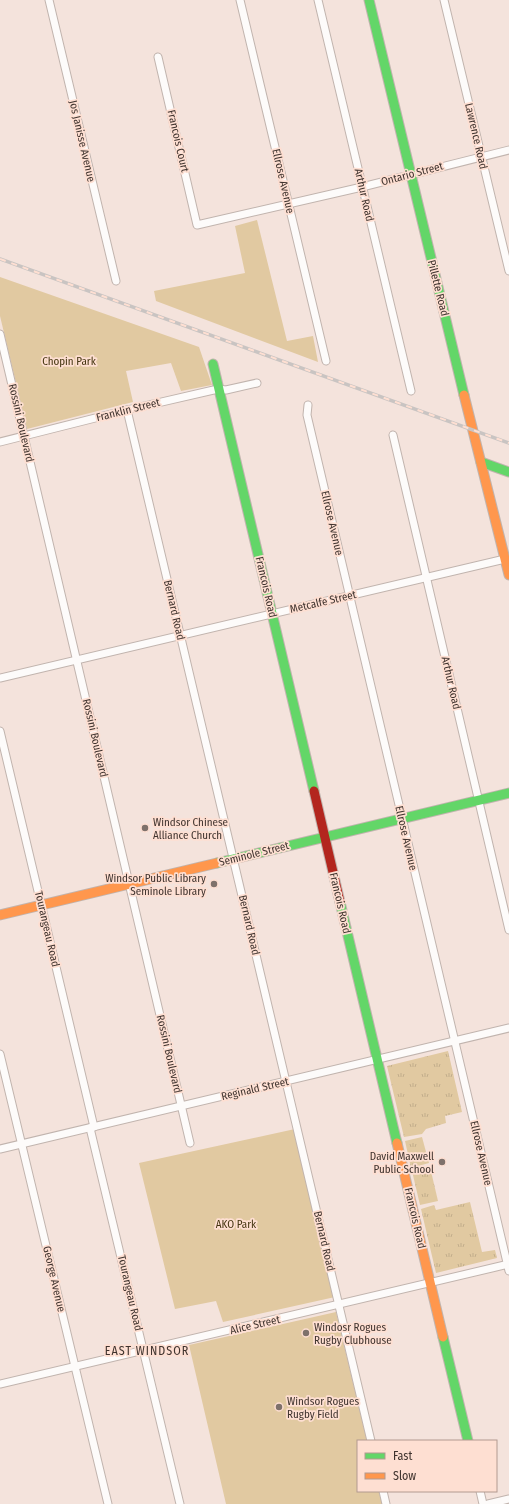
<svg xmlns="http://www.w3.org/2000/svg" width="509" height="1504" viewBox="0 0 509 1504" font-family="'Fira Sans Condensed',sans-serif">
<defs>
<pattern id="grass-tufts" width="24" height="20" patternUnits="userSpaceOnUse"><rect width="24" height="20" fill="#e1c9a1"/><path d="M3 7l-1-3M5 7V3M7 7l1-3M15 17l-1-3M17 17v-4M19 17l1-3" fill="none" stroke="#c2ad8b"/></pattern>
</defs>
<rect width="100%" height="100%" fill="#f4e3dc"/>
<g fill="url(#grass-tufts)">
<polygon points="448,1051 462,1112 445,1116 446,1123 426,1129 422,1134 404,1137 387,1066"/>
<polygon points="422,1137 429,1163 411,1168 405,1141"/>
<polygon points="430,1167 438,1201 420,1205 412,1171"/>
<polygon points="470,1202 482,1252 495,1250 497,1258 436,1273 421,1209 434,1205 436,1210"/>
</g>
<g fill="#e1c9a1">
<polygon points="257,220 287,341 313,336 318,362 156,301 154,291 245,273 235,226"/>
<polygon points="0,277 199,347 212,385 181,391 171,363 126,371 133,402 27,429 0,316"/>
<polygon points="295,1129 335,1297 223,1322 216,1301 175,1309 139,1163"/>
<polygon points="336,1312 367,1441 358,1441 358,1491 379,1491 382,1504 226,1504 189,1345"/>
</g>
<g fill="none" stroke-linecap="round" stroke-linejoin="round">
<g stroke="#c1b4ae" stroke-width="9">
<g id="street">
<polyline points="49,0 116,281"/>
<polyline points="240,0 326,361"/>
<polyline points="318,0 411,391"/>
<polyline points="444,0 509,271"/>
<polyline points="158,57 197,225 362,187 509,150"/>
<polyline points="0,334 190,1143"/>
<polyline points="308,405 307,415 509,1271"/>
<polyline points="127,410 371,1441"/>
<polyline points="393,435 509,930"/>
<polyline points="0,442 127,410 218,389 226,390 257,383"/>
<polyline points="0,678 505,559"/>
<polyline points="0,731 94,1127"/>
<polyline points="0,1054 108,1504"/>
<polyline points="90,1128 180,1504"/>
<polyline points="0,1149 509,1028"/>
<polyline points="0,1384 509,1264"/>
<polyline points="383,1491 386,1504"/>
<polyline points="480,1491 483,1504"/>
<polyline points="488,1504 509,1499"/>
</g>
</g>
<g stroke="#c1b4ae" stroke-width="11">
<g id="fast">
<polyline points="369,0 464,395"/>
<polyline points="213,364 314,791"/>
<polyline points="481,462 509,472"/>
<polyline points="217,863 509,793"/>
<polyline points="340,902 397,1143"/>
<polyline points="443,1337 468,1441"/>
</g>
</g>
<g stroke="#c1b4ae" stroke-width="11">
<g id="slow">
<polyline points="464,395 509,575"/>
<polyline points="0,915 217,863"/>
<polyline points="397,1143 443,1337"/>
</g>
</g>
<g stroke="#c1b4ae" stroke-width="11">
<polyline id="jam" points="314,791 340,902"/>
</g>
<use href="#street" stroke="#fdfbfa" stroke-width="7"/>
<use href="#fast" stroke="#63d668" stroke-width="9"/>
<use href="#slow" stroke="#ff974d" stroke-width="9"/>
<use href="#jam" stroke="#b3261e" stroke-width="9"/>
<g stroke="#c9c4c2" stroke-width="3.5">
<polyline id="rail" points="0,259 509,443"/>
</g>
<use href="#rail" stroke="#fedfd2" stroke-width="2" stroke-dasharray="6" stroke-linecap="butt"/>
</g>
<g fill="#7e716b" stroke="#fedfd2" stroke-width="1.5">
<circle cx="145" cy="828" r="4"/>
<circle cx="214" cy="884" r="4"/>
<circle cx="442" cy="1162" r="4"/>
<circle cx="306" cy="1333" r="4"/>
<circle cx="279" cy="1407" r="4"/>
</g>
<g text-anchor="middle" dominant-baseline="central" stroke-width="3.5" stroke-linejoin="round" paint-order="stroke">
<g font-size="11" fill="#3f332e" stroke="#fedfd2">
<text transform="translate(476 136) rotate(77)">Lawrence Road</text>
<text transform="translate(82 141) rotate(77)">Jos Janisse Avenue</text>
<text transform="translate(178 141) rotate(77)">Francois Court</text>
<text transform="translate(412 174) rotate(-15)">Ontario Street</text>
<text transform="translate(283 181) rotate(77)">Ellrose Avenue</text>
<text transform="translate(364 195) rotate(77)">Arthur Road</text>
<text transform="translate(438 288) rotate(76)">Pillette Road</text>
<text transform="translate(128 410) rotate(-14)">Franklin Street</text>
<text transform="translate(21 423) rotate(77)">Rossini Boulevard</text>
<text transform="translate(332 523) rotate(77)">Ellrose Avenue</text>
<text transform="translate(266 587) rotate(77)">Francois Road</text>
<text transform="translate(323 602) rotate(-13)">Metcalfe Street</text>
<text transform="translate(174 610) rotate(77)">Bernard Road</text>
<text transform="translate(451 683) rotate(77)">Arthur Road</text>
<text transform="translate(95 738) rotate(77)">Rossini Boulevard</text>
<text transform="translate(406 838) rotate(77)">Ellrose Avenue</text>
<text transform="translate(254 854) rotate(-14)">Seminole Street</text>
<text transform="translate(340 903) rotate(77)">Francois Road</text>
<text transform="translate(249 925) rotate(77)">Bernard Road</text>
<text transform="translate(47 929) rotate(77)">Tourangeau Road</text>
<text transform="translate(169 1054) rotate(77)">Rossini Boulevard</text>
<text transform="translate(255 1089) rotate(-13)">Reginald Street</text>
<text transform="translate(481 1153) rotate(77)">Ellrose Avenue</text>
<text transform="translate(415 1218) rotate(77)">Francois Road</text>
<text transform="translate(324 1241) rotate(77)">Bernard Road</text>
<text transform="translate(54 1279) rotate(77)">George Avenue</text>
<text transform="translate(130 1293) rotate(77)">Tourangeau Road</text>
<text transform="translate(255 1325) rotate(-13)">Alice Street</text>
</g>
<g font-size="11" fill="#443510" stroke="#fedfd2">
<text x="69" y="361">Chopin Park</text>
<text x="236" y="1224">AKO Park</text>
</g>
<g font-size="11" fill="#3f332e" stroke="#fedfd2" text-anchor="start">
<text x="153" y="822">Windsor Chinese<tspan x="153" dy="13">Alliance Church</tspan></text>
<text x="206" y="878" text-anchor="end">Windsor Public Library<tspan x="206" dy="13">Seminole Library</tspan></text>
<text x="434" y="1156" text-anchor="end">David Maxwell<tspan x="434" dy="13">Public School</tspan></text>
<text x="314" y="1327">Windosr Rogues<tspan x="314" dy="13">Rugby Clubhouse</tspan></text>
<text x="287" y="1401">Windsor Rogues<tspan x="287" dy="13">Rugby Field</tspan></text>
</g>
<g font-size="12" letter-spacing="1" fill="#3f332e" stroke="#fedfd2">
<text x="147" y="1351">EAST WINDSOR</text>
</g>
</g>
<rect x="357" y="1440" width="140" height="52" fill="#fedfd2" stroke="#b29a90"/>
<rect x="365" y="1453" width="20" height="6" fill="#63d668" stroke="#b29a90"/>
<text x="393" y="1460" font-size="12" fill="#3f332e">Fast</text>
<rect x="365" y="1473" width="20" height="6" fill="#ff974d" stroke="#b29a90"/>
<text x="393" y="1480" font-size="12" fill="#3f332e">Slow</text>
</svg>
